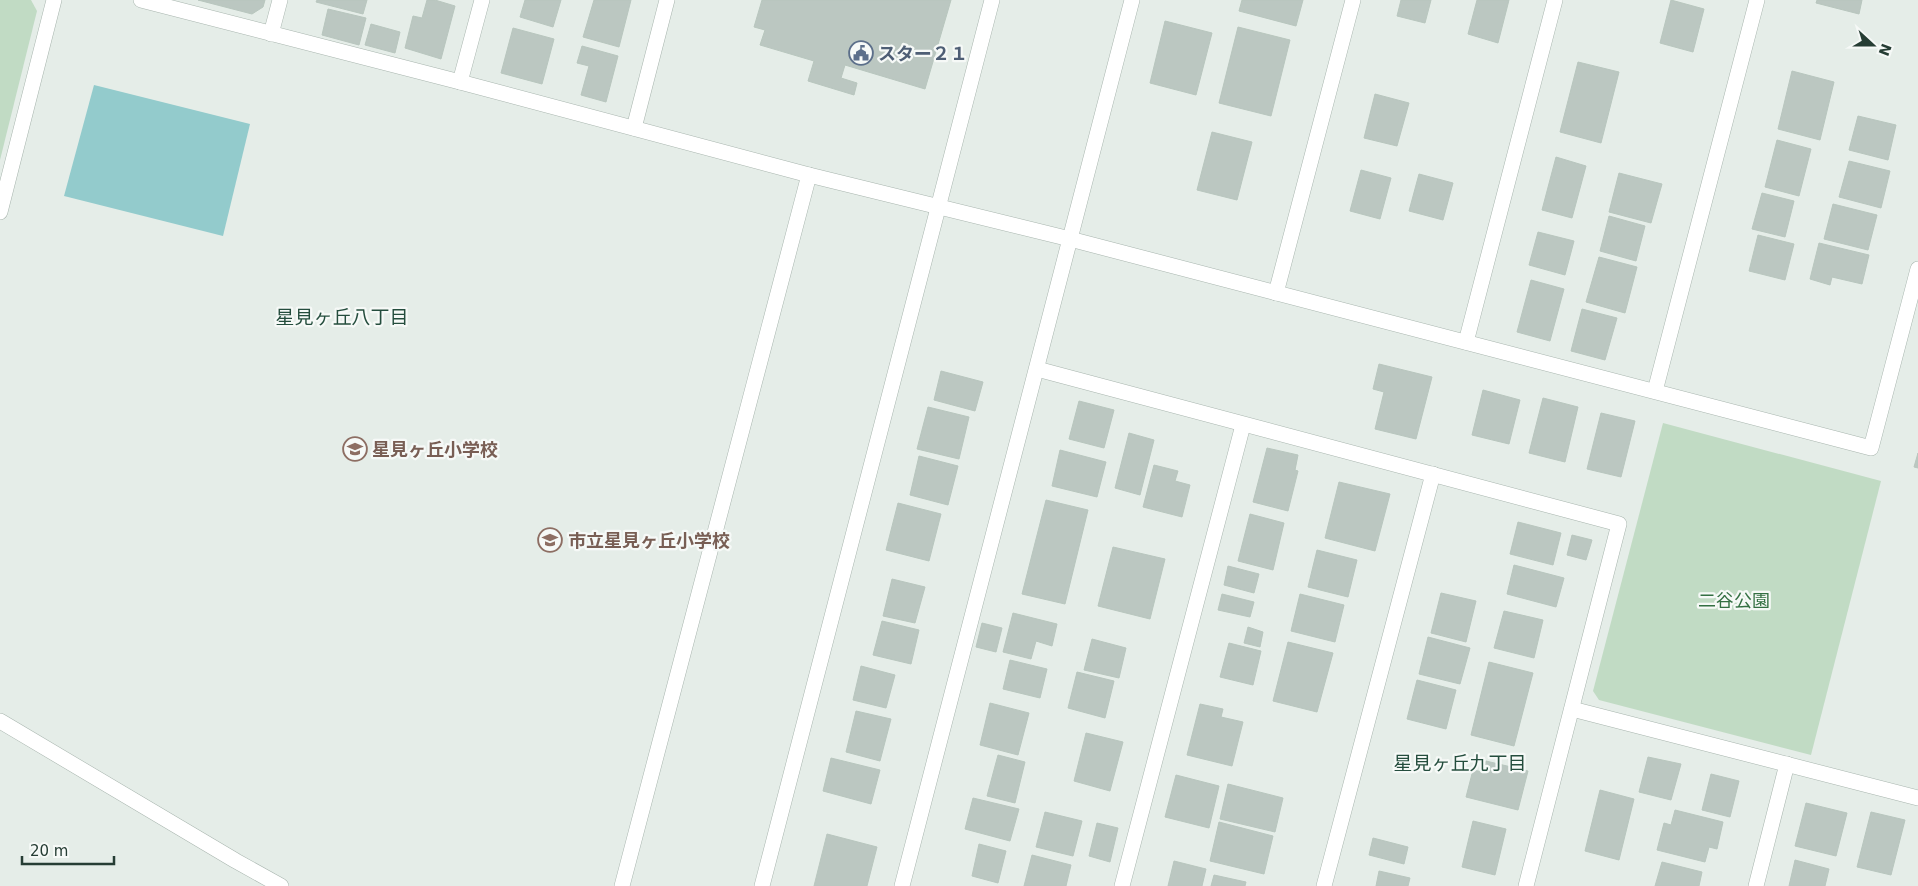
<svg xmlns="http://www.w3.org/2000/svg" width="1918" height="886" viewBox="0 0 1918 886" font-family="'DejaVu Sans','Noto Sans JP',sans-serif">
<rect width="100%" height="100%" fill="#e5ede8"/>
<g fill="#c1dbc4">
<polygon points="0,0 31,0 37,11 0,160"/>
<polygon points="1663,423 1881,481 1811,755 1599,700 1593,691"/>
</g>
<polygon fill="#93cbcc" points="94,85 250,124 223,236 64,196"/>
<g fill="#bbc7c1" stroke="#b8c6be">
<polygon points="198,0 265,0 263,7 252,14"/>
<polygon points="317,0 367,0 363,14 316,2"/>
<polygon points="427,0 435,0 455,6 441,59 405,48 413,16 422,18"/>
<polygon points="525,0 561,0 553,27 520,17"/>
<polygon points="594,0 631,0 619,47 583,37"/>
<polygon points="762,0 951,0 925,89 845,65 841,78 857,83 854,95 808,81 814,61 760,45 765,30 754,27"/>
<polygon points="1242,0 1303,0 1296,26 1239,11"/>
<polygon points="1401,0 1431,0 1425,23 1397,16"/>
<polygon points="1477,0 1509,0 1498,43 1468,34"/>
<polygon points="1671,0 1704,9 1693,52 1660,43"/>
<polygon points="1817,0 1862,0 1859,14 1816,3"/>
<polygon points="328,9 366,18 359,45 322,35"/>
<polygon points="1165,21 1212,33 1196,95 1150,83"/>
<polygon points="371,24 400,32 395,53 365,45"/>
<polygon points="1238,27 1290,40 1271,116 1219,103"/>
<polygon points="513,28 554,39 542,84 501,73"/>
<polygon points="582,46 618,56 606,102 581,95 589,66 577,63"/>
<polygon points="1578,62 1619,72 1601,143 1560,132"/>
<polygon points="1792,71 1834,82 1820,140 1778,129"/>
<polygon points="1375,94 1409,103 1397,146 1364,138"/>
<polygon points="1858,116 1896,125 1888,160 1849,150"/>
<polygon points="1212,132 1252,142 1237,200 1197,190"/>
<polygon points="1777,140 1811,149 1799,196 1765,187"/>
<polygon points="1556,157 1586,166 1572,218 1542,210"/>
<polygon points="1849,161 1890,171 1881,208 1839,197"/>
<polygon points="1361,170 1391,178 1380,219 1350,211"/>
<polygon points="1619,173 1662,184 1651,223 1609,212"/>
<polygon points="1419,174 1453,183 1443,220 1409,211"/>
<polygon points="1762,193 1794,201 1785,237 1752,229"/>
<polygon points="1833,204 1877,215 1868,250 1824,239"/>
<polygon points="1609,216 1645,226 1636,261 1600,251"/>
<polygon points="1538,232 1574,241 1565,275 1529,265"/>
<polygon points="1758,235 1794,244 1785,280 1749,271"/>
<polygon points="1819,243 1869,255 1862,284 1832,277 1830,285 1810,279"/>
<polygon points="1599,257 1637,267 1625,313 1586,302"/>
<polygon points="1531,280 1564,289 1550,341 1517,332"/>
<polygon points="1582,309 1617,318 1605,360 1571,351"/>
<polygon points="1379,364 1432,377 1416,439 1375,429 1384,392 1373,389"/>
<polygon points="941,371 983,382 975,411 934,400"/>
<polygon points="1483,390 1520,400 1509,444 1472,435"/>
<polygon points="1543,398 1578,407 1565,462 1529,453"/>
<polygon points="1079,401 1114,410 1104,448 1069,439"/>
<polygon points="928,407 969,417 959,459 917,449"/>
<polygon points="1601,413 1635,421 1621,477 1587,469"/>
<polygon points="1129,433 1154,440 1140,495 1115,488"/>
<polygon points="1267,448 1298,455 1295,470 1298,471 1288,511 1253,502"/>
<polygon points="1060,450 1106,462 1097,497 1052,486"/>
<polygon points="1918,453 1918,468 1914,467"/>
<polygon points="919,456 958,466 948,505 910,495"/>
<polygon points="1154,465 1178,471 1175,481 1190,485 1182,517 1143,507"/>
<polygon points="1339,482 1390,494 1375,551 1325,538"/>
<polygon points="1046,500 1088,510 1065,604 1022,594"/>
<polygon points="898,503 941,514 929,561 886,550"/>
<polygon points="1250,514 1284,523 1273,570 1238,561"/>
<polygon points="1518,522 1561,533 1553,565 1510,554"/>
<polygon points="1572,535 1592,540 1586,560 1567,555"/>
<polygon points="1113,547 1165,559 1150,619 1098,606"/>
<polygon points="1317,550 1357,560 1348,597 1308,587"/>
<polygon points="1514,565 1564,578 1556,607 1507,594"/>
<polygon points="1228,566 1259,574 1254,593 1224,585"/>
<polygon points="892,579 925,587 915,623 883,616"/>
<polygon points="1441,593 1476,601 1466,642 1431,633"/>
<polygon points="1222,594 1254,602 1250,617 1218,610"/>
<polygon points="1300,594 1344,605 1335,642 1291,631"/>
<polygon points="1504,611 1543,620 1534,658 1494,648"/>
<polygon points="1013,613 1057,624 1052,646 1036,641 1031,659 1003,652"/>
<polygon points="882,621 919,630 911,664 873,655"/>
<polygon points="982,623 1002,628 996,652 976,647"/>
<polygon points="1248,627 1263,632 1260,647 1244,643"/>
<polygon points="1428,637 1470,648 1460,684 1419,674"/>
<polygon points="1092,639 1126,648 1119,678 1084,670"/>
<polygon points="1288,642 1333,653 1317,712 1273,701"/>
<polygon points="1229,643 1261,651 1253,685 1220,677"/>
<polygon points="1010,660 1047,669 1040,698 1003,689"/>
<polygon points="1489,662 1533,673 1514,746 1471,735"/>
<polygon points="861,666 895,675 886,708 853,700"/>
<polygon points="1077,672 1114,681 1105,718 1068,708"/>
<polygon points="1417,680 1456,690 1446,729 1407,719"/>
<polygon points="990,703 1029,713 1018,755 980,745"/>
<polygon points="1200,704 1223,709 1221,717 1243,722 1232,766 1187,755"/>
<polygon points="856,711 891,719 880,761 846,752"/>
<polygon points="1086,733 1123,742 1110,791 1074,781"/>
<polygon points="998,755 1025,762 1015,803 987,796"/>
<polygon points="1648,757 1681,764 1671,800 1639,792"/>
<polygon points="831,758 880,770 871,804 823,791"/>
<polygon points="1486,761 1528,771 1518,810 1466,797 1473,770 1483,772"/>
<polygon points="1711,774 1739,781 1730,817 1702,810"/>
<polygon points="1176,775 1219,786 1209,828 1165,817"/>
<polygon points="1228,784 1283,798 1275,832 1220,819"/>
<polygon points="1600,790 1634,799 1619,860 1585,851"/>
<polygon points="973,798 1019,809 1010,841 965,829"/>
<polygon points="1806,803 1847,813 1836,856 1795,846"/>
<polygon points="1675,810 1723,822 1717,849 1709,847 1705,862 1657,850 1664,823 1671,825"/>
<polygon points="1045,812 1082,821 1073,856 1036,847"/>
<polygon points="1871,812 1905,820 1891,875 1857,867"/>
<polygon points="1473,821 1506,829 1495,875 1462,867"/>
<polygon points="1219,822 1273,836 1264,874 1210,861"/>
<polygon points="1097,823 1118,828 1110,862 1089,856"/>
<polygon points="827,834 877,847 867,886 814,886"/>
<polygon points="1373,838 1408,847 1404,864 1369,855"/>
<polygon points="979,844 1006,851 998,883 972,876"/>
<polygon points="1032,855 1071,865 1066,886 1024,886"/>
<polygon points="1795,860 1829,869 1825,886 1789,886"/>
<polygon points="1174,861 1206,869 1202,886 1168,886"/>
<polygon points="1662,862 1702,872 1699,886 1655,886"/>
<polygon points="1379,871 1410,878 1408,886 1376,886"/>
<polygon points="1214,875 1246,882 1245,886 1211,886"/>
</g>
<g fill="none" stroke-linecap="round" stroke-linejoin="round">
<g stroke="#a8b5ae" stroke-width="16">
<g id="minor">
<polyline points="271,34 280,0"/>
<polyline points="460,82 482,0"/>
<polyline points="634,128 667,0"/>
<polyline points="0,212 54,0"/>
<polyline points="1276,293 1353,0"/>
<polyline points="1466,342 1555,0"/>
<polyline points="1037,369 1619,524 1526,886"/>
<polyline points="1655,391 1757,0"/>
<polyline points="1572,709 1918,798"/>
<polyline points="0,721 236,861 281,886"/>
<polyline points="622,886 809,175"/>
<polyline points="902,886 1132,0"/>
<polyline points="1122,886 1243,425"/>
<polyline points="1324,886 1433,474"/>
<polyline points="1756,886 1787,764"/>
</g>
</g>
<g stroke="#a8b5ae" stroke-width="16">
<g id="tertiary">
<polyline points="141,0 460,82 809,175 1070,239 1871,448 1918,269"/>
<polyline points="762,886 992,0"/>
</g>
</g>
<use href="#minor" stroke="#fff" stroke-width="15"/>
<use href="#tertiary" stroke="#fff" stroke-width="15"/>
</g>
<defs>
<g id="civic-ring" transform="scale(1.25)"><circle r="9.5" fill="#f6f9f7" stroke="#5c6f8a" stroke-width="1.5"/><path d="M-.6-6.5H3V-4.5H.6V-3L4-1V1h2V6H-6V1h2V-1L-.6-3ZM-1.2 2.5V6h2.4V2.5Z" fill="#5c6f8a"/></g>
<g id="school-ring" transform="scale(1.25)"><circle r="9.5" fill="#f6f9f7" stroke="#8d6e63" stroke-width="1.5"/><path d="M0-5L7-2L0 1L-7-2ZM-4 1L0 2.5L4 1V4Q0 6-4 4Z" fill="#8d6e63"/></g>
</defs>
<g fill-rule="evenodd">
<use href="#civic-ring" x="861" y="53"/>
<use href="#school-ring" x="355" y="449"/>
<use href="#school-ring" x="550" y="540"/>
</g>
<g text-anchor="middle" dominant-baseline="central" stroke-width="4.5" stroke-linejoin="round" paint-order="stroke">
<g font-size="18" font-weight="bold" fill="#4e5e75" stroke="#f6f9f7" text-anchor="start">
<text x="878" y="53">スター２１</text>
</g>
<g font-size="18" font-weight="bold" fill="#785e54" stroke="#f6f9f7" text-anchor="start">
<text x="372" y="449">星見ヶ丘小学校</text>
<text x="568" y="540">市立星見ヶ丘小学校</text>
</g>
<g font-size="18" fill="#347043" stroke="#f6f9f7">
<text x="1734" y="600">二谷公園</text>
</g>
<g font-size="19" fill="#244d3d" stroke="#f6f9f7">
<text x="342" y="317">星見ヶ丘八丁目</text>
<text x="1460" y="763">星見ヶ丘九丁目</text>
</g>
</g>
<g transform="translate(1873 45) rotate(111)" stroke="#f6f9f7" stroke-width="4" paint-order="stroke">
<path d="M0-4L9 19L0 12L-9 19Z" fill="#263d34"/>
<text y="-8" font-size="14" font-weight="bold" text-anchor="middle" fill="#263d34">N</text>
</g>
<path d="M22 856v8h92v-8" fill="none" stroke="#263d34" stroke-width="2.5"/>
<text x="30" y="856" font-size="15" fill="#263d34" stroke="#f6f9f7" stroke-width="4" paint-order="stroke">20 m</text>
</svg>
